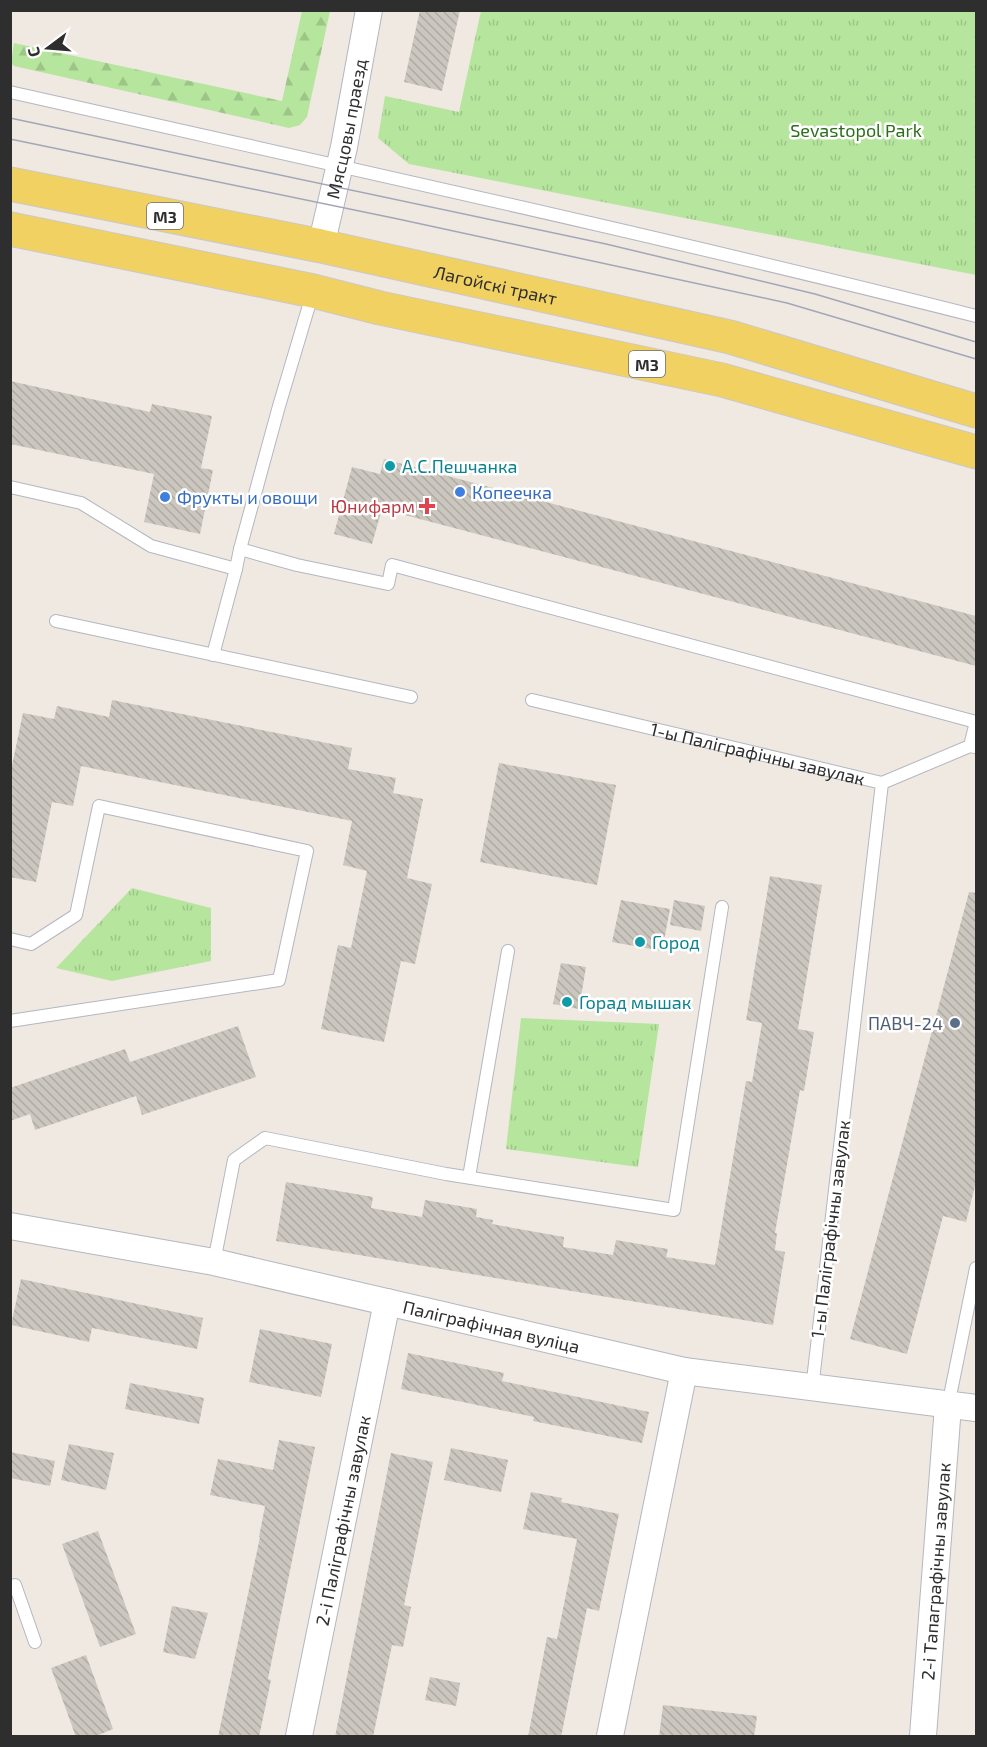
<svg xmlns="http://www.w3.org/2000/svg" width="987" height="1747" viewBox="0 0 987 1747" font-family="'Exo 2',sans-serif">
<defs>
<pattern id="grass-tufts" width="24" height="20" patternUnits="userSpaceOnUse" patternTransform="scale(1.5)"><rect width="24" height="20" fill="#b6e59e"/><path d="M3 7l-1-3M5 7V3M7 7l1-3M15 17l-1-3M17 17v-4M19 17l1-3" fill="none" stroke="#9dc588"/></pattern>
<pattern id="forest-firs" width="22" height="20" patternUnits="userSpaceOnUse" patternTransform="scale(1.5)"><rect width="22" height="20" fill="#b6e59e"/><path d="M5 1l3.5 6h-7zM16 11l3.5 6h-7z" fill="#9dc588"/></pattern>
<pattern id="building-back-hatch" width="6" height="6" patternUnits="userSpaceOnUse" patternTransform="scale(1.5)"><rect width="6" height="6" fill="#cbc7bf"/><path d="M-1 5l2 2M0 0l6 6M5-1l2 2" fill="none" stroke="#afaba4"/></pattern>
</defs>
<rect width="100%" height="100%" fill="#efe9e1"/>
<g fill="url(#grass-tufts)">
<polygon points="481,11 976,11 976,275 409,164 378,138 385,96 459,112"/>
<polygon points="132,888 211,908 211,961 112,981 56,968"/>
<polygon points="521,1018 659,1024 638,1167 506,1149"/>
</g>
<polygon fill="url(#forest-firs)" points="302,11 330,11 307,117 300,125 289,128 14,66 11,63 14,43 282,101"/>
<g fill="url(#building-back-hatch)">
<polygon points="420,10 460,10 442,91 404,82"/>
<polygon points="10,381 150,412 152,404 212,416 201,468 213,470 200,534 144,522 154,474 10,444"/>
<polygon points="384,459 976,616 976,666 382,509 372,544 334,534 352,467 380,474"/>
<polygon points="112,700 352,748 348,769 396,778 393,793 423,799 407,878 432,884 415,964 401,961 384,1042 321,1029 338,945 351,948 367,871 343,865 352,821 81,766 73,806 52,802 36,882 10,877 10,775 23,713 54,719 57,706 109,717"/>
<polygon points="499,763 616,785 597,885 480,862"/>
<polygon points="770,876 822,885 798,1029 814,1032 804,1091 800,1090 775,1233 777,1233 775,1250 785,1252 773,1325 276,1241 286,1182 373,1197 371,1208 422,1217 425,1200 477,1209 476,1217 493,1220 492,1224 564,1237 563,1247 613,1255 616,1240 668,1249 666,1257 715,1265 746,1081 752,1082 762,1023 746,1020"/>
<polygon points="969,892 976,893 976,1182 966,1222 943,1216 907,1354 850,1339"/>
<polygon points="621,900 670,909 662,951 612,942"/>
<polygon points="674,900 705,906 701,931 670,925"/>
<polygon points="561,963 586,967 579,1009 553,1004"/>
<polygon points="238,1026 256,1077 142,1115 136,1096 35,1130 30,1114 10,1121 10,1088 125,1049 130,1062"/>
<polygon points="21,1279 203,1318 197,1349 92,1328 89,1342 11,1325"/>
<polygon points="260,1329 332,1344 321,1397 249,1382"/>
<polygon points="408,1353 504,1373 502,1381 649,1412 642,1443 533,1421 534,1417 401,1389"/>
<polygon points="130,1383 204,1398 199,1424 125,1409"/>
<polygon points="279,1440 315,1447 268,1679 271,1680 259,1737 218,1737 260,1537 259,1537 265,1506 210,1495 218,1459 273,1470"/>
<polygon points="69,1444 114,1453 106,1490 61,1480"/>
<polygon points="451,1448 508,1460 501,1492 444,1480"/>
<polygon points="10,1452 55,1461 50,1486 10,1478"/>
<polygon points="391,1453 433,1462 404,1605 411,1607 403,1647 392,1645 373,1737 335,1737"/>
<polygon points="531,1492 562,1498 561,1502 619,1514 599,1611 587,1608 561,1737 528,1737 547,1637 557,1639 577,1539 523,1529"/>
<polygon points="98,1531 136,1634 100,1647 62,1544"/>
<polygon points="172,1606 208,1613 195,1659 163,1652"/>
<polygon points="86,1655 113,1729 94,1737 76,1737 51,1668"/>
<polygon points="430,1677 460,1683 456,1706 425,1700"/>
<polygon points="663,1705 757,1716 754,1737 659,1737"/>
</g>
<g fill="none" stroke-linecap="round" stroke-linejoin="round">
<g stroke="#b4b7c1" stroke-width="14">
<g id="service">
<path d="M10,92C333,165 656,235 976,316"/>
<polyline points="10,487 81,503 151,546 236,569 240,549 279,406 313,292"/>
<polyline points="240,549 297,565 388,584 392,565 976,722 970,746"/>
<polyline points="56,621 411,697"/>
<polyline points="213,655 236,569"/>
<path id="s1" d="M532,700L882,783L812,1389"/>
<polyline points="882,783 970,746 975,747"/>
<polyline points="10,939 31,944 76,915 99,806 307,851 279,980 10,1021"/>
<polyline points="469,1177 508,951"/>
<polyline points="214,1262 234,1160 265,1138 446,1174 674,1210 722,907"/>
<polyline points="948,1406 976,1268"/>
<polyline points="10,1587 15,1585 35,1642"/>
</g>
</g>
<g stroke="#b4b7c1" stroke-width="28">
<g id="minor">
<path id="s2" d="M321,246L344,147L369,10"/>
<path id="s3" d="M10,1226L214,1262L684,1371L976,1408"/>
<path id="s4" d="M299,1736L387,1302"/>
<polyline points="610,1736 684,1371"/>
<path id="s5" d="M923,1736L948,1406"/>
</g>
</g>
<g stroke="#c9c9c9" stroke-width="35">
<g id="primary">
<path id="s6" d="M10,184L321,246L730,337L976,411"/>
<polyline points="10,229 313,291 380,308 722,380 976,452"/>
</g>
</g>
<use href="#service" stroke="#fff" stroke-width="12"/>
<use href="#minor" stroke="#fff" stroke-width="26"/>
<use href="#primary" stroke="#f2d163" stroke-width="33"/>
<g stroke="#a3a6b8" stroke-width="1.5">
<polyline points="10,118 606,244 815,294 976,342"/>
<polyline points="10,139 398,219 787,303 976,359"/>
</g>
</g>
<g fill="#0f9aa8" stroke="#fff" stroke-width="2">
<circle cx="390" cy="466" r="6"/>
<circle cx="640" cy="942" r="6"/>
<circle cx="567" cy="1002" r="6"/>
</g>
<g fill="#3f7fe0" stroke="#fff" stroke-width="2">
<circle cx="460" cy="492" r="6"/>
<circle cx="165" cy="497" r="6"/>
</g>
<path fill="#e0444e" stroke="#fff" stroke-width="2" d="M424 497h6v6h6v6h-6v6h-6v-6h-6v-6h6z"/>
<circle fill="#5c6f8a" stroke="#fff" stroke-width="2" cx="955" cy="1023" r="6"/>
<g text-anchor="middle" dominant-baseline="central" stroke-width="5" stroke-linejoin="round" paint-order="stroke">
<g fill="#fff" stroke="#6d6d6d" stroke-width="1.5">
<rect x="147" y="203" width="36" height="26" rx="4.5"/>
<rect x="629" y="351" width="36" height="26" rx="4.5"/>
</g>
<g font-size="16" font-weight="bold" fill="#2e2e2e">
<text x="165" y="216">М3</text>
<text x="647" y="364">М3</text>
</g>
<g font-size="18" fill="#2e2e2e" stroke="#fff">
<text stroke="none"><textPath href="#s2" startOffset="120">Мясцовы праезд</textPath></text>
<text stroke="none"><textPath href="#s6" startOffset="496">Лагойскі тракт</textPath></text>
<text stroke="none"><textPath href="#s1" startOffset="232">1-ы Паліграфічны завулак</textPath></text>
<text transform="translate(830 1229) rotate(-83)">1-ы Паліграфічны завулак</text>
<text stroke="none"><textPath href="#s3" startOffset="492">Паліграфічная вуліца</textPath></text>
<text stroke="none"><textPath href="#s4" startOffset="220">2-і Паліграфічны завулак</textPath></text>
<text stroke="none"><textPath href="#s5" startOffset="165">2-і Тапаграфічны завулак</textPath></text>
</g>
<g font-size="18" fill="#2c6e1b" stroke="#fff">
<text x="856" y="130">Sevastopol Park</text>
</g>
<g font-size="18" fill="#0d838f" stroke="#fff" text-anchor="start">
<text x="402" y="466">А.С.Пешчанка</text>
<text x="652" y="942">Город</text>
<text x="579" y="1002">Горад мышак</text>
</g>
<g font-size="18" fill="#366cbe" stroke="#fff" text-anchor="start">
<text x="472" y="492">Копеечка</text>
<text x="177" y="497">Фрукты и овощи</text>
</g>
<g font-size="18" fill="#be3a42" stroke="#fff" text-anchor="end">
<text x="415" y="506">Юнифарм</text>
</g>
<g font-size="18" fill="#4e5e75" stroke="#fff" text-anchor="end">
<text x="943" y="1023">ПАВЧ-24</text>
</g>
</g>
<rect width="987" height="1747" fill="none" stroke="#2e2e2e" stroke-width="24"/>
<g transform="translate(48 48) rotate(254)" stroke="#ffffff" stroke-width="4.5" paint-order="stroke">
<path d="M0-4.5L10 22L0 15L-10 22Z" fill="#2e2e2e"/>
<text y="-9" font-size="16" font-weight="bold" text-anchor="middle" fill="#2e2e2e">С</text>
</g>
</svg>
